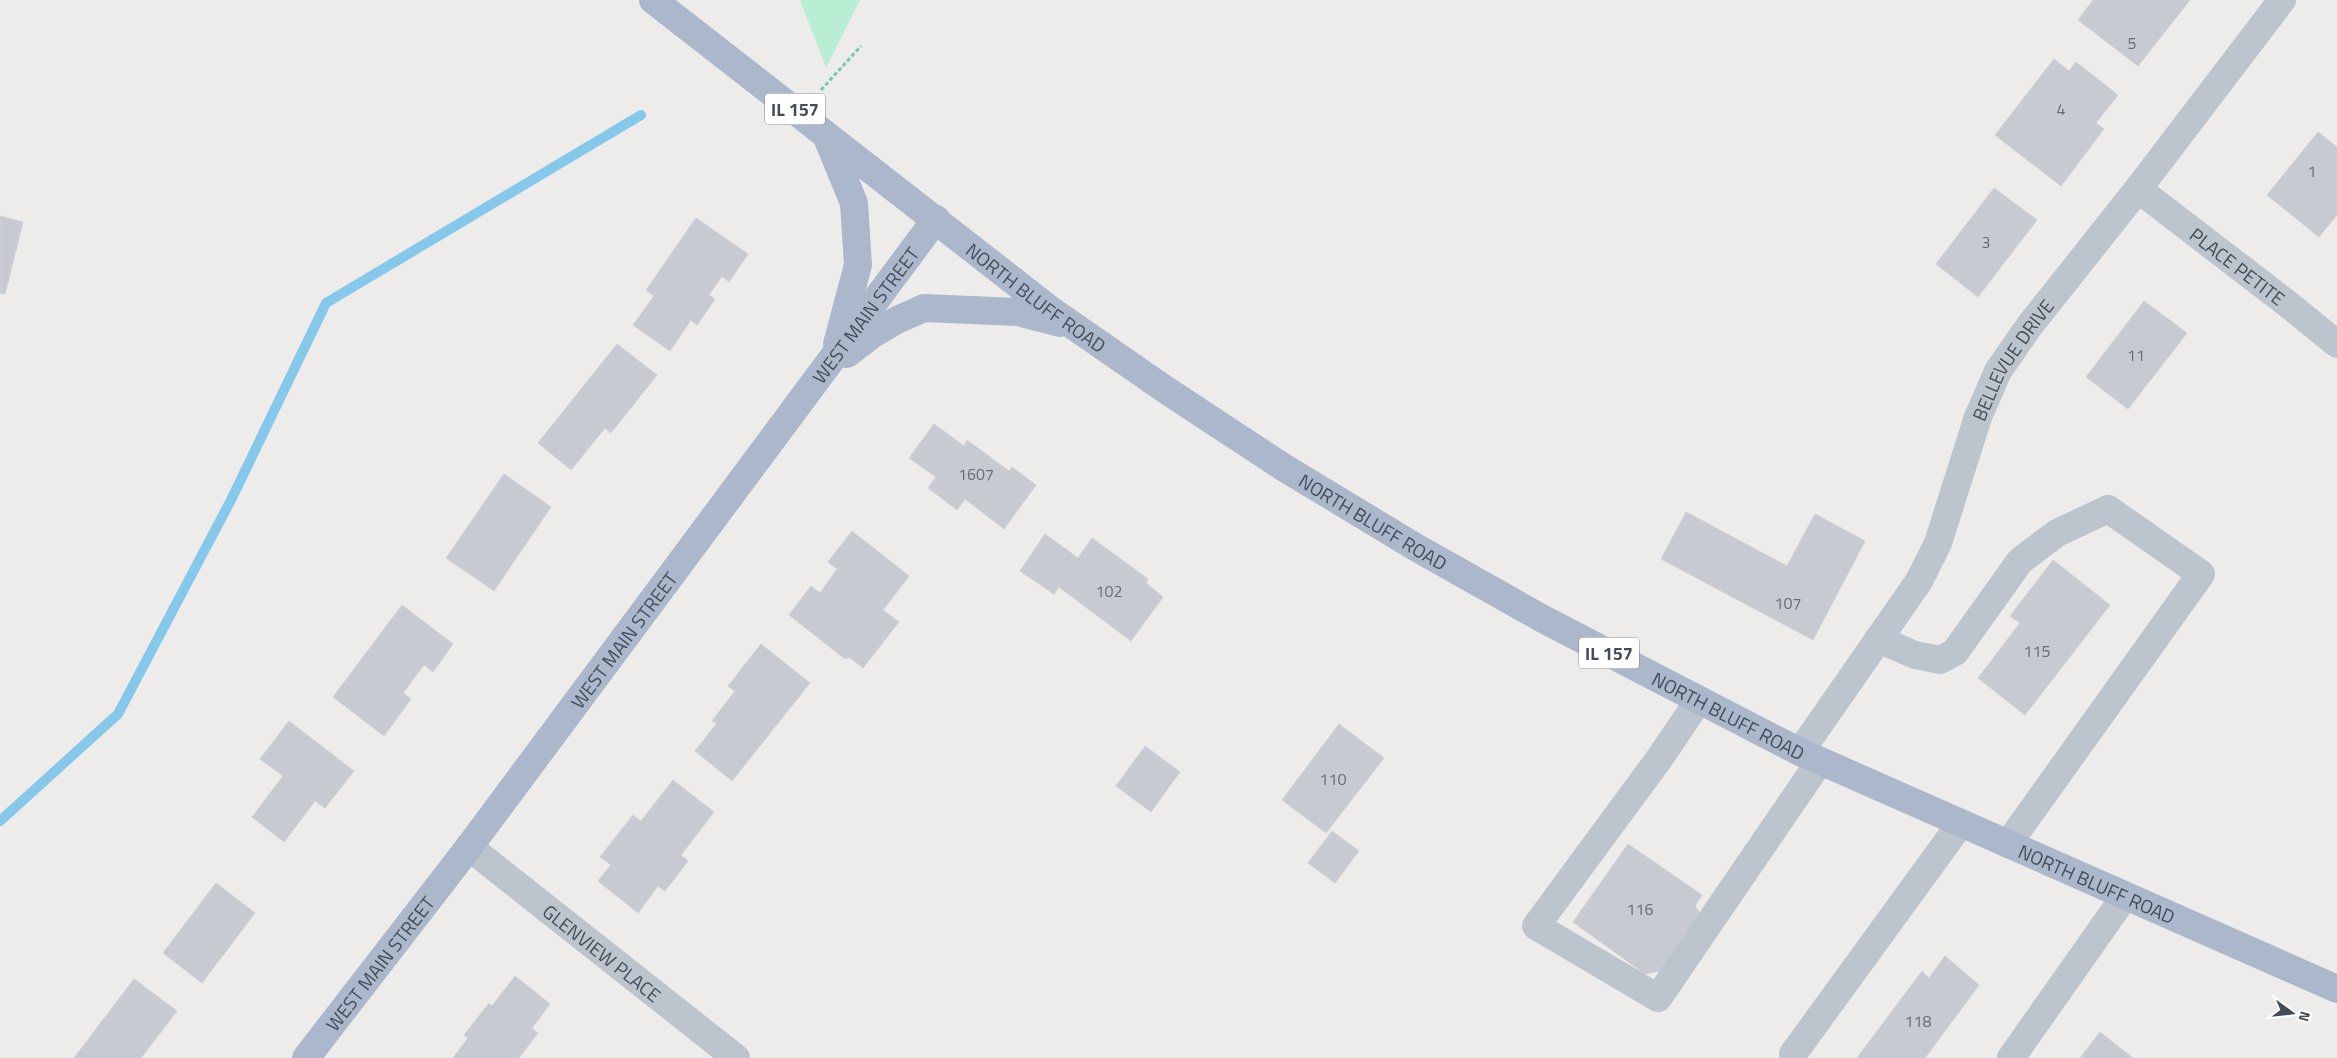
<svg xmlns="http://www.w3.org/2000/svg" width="2337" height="1058" viewBox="0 0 2337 1058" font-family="'Titillium Web',sans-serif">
<rect width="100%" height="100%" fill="#eeeceb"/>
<polygon fill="#b9edd4" points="800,0 860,0 826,68"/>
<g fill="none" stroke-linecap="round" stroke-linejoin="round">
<polyline stroke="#86c8ea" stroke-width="10" points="0,821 118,714 231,500 326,303 641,115"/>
</g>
<g fill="#c8cad1" stroke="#cfd1d7">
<polygon points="2093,0 2190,0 2138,66 2078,20"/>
<polygon points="2054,59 2069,71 2076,62 2118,95 2096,123 2104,129 2061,186 1995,135"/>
<polygon points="2318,132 2337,147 2337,215 2319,237 2267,195"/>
<polygon points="1994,188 2037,220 1978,297 1936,264"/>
<polygon points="0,216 23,222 5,294 0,293"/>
<polygon points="696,218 748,254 729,282 722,276 709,295 715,299 697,325 691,320 670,351 633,325 654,296 646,290"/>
<polygon points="2144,301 2187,333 2128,409 2086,377"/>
<polygon points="617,344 657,375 611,433 605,428 571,470 538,443"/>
<polygon points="934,424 964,446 967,440 1009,471 1012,467 1036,485 1004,529 965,499 957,510 928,488 936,477 909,458"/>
<polygon points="504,474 551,507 494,591 446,558"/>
<polygon points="1686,512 1787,566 1815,514 1865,541 1813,640 1661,559"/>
<polygon points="852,531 909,576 883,610 899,622 863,668 849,657 845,659 789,615 811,586 820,593 837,569 828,562"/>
<polygon points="1045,534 1078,558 1092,538 1148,579 1146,583 1163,597 1131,641 1059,587 1054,594 1020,571"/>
<polygon points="2053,560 2110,605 2025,715 1978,678 2020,623 2010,616"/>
<polygon points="402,605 453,644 433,672 424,665 403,693 411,699 384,736 333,697"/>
<polygon points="761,644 810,683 732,781 695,751 717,723 712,721 735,691 728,686"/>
<polygon points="289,721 354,771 325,808 315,801 284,842 252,817 283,776 260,759"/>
<polygon points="1339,724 1384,758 1326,833 1282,800"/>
<polygon points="1145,746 1180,772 1151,812 1116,786"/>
<polygon points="673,780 714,812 681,855 688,861 665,891 658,886 638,913 598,881 611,865 600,857 633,815 641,821"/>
<polygon points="1332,831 1359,851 1335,883 1308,863"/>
<polygon points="1628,844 1702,895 1695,906 1700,913 1661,971 1645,974 1573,922"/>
<polygon points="216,883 255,913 202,983 163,953"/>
<polygon points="1945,956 1979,985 1925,1058 1857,1058 1922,971 1929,978"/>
<polygon points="515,976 550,1004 532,1028 538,1033 519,1058 453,1058 468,1038 464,1035 489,1003 492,1006"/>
<polygon points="134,979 177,1011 141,1058 74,1058"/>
<polygon points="2100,1032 2133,1058 2080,1058"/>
</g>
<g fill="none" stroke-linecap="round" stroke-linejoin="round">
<polyline stroke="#71caaa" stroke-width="3" stroke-dasharray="4 2.5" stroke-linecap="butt" points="821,90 861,46"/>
<g stroke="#bcc4ce" stroke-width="28">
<path id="s1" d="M2138,189L2289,305L2337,344"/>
<polyline points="1878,639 1915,655 1940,660 1955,652 2020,561 2057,533 2108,509 2201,574 2008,844"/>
<polyline points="1699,700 1659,759 1536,926 1658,998 1820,761"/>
<path id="s2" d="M1800,752L1919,581L1938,543L1978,417L1998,371L2030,325L2138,189L2282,0"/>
<path id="s3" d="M469,847L736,1058"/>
<polyline points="1793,1054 1961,823"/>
<polyline points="2011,1058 2125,896"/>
</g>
<g stroke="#abb7cb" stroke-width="28">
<path id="s4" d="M653,0L1052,311L1166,390L1283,467L1417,548L1543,619L1800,752L2337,989"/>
<polyline points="826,135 854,203 858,265 837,344"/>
<polyline points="847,354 873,334 897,320 924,308 1018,312 1060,323"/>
<path id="s5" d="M306,1058L469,847L936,219"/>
</g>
</g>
<g text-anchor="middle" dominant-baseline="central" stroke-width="4" stroke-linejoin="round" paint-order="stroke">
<g font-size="16" fill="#656c76">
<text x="2132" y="43">5</text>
<text x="2061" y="109">4</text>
<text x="2312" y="171">1</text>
<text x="1986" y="242">3</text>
<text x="2136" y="355">11</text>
<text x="976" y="474">1607</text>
<text x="1109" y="591">102</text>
<text x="1788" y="603">107</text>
<text x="2037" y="651">115</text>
<text x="1333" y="779">110</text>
<text x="1640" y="909">116</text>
<text x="1918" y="1021">118</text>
</g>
<g fill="#fff" stroke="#7c828a" stroke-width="1">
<rect x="765" y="93.5" width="60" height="31" rx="4"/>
<rect x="1579" y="637.5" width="60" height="31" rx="4"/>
</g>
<g font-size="18" font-weight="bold" fill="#444c58">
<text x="795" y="109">IL 157</text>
<text x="1609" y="653">IL 157</text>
</g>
<g font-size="19" fill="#444c58" stroke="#fff">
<text stroke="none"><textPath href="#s1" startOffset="126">PLACE PETITE</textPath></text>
<text stroke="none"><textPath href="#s4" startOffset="485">NORTH BLUFF ROAD</textPath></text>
<text stroke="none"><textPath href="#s5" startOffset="930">WEST MAIN STREET</textPath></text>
<text stroke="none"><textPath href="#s2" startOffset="450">BELLEVUE DRIVE</textPath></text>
<text stroke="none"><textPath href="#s4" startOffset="890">NORTH BLUFF ROAD</textPath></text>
<text stroke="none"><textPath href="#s5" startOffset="525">WEST MAIN STREET</textPath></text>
<text stroke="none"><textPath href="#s4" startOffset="1295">NORTH BLUFF ROAD</textPath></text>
<text stroke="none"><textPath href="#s4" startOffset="1700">NORTH BLUFF ROAD</textPath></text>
<text stroke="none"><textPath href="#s3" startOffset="170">GLENVIEW PLACE</textPath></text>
<text stroke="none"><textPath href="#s5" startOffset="120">WEST MAIN STREET</textPath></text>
</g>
</g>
<g transform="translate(2292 1013) rotate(105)" stroke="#ffffff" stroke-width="4" paint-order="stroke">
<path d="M0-4L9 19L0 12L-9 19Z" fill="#444c58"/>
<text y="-8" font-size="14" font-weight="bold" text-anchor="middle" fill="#444c58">N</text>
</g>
</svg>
